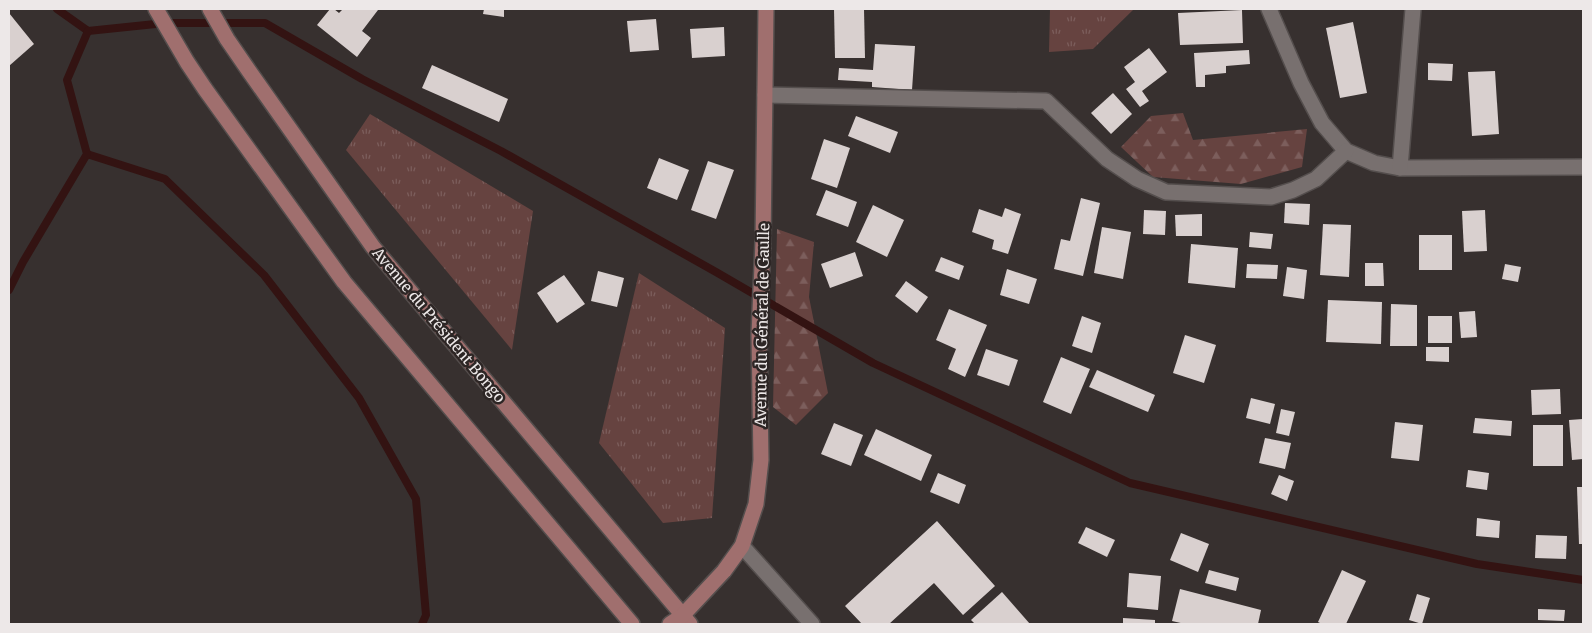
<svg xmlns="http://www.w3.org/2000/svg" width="1592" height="633" viewBox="0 0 1592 633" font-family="Merriweather,serif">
<defs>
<pattern id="grass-tufts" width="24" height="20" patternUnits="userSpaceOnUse" patternTransform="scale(1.25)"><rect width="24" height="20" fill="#664340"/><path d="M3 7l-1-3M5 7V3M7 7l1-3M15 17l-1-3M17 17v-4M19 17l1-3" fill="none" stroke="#7c5e5c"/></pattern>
<pattern id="forest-firs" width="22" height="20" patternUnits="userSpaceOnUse" patternTransform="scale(1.25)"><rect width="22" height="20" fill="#664340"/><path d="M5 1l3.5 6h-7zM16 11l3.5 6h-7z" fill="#7c5e5c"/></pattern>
</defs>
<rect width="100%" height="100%" fill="#37302f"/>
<g fill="url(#grass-tufts)">
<polygon points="1050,9 1134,9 1093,49 1049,52"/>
<polygon points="370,114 533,211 512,350 346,150"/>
<polygon points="639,273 725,328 712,518 663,523 599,443"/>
</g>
<g fill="url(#forest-firs)">
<polygon points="1183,113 1193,140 1307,129 1302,167 1241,184 1153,177 1121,147 1151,116"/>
<polygon points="777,229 814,242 809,297 828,393 796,425 773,407"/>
</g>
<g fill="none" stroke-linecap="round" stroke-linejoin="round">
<g stroke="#331312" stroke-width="8">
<polyline points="57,9 88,31 165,23 265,23 362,79 501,151 716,272 873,363 1130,483 1477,564 1583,580"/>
<polyline points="87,154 165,179 264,275 359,398 416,499 426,615 422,624"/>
<polyline points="9,290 23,262 87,154 67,80 88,31"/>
</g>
</g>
<g fill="#d9d0cf">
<polygon points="330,9 334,9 339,13 343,9 376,9 378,10 362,31 371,38 357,57 317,25"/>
<polygon points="484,9 504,9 504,17 483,14"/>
<polygon points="834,9 864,9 865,58 835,58"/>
<polygon points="1242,10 1243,43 1180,45 1178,13"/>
<polygon points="9,13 34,44 9,66"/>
<polygon points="656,19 659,50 630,52 627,21"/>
<polygon points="1353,22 1367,93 1340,98 1326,28"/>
<polygon points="724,27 725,56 692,58 690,29"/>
<polygon points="875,44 915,46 912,90 872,87 872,82 838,80 839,68 873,70"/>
<polygon points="1149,48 1167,72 1142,91 1149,101 1140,107 1126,89 1135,82 1124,67"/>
<polygon points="1249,50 1250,64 1226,66 1226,73 1205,75 1205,87 1196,87 1194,53"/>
<polygon points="1428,63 1453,64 1452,81 1428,80"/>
<polygon points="432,65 508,99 499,122 422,88"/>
<polygon points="1495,71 1499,134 1472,136 1468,72"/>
<polygon points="1113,93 1132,114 1111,134 1091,113"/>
<polygon points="856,116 898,132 890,153 848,136"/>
<polygon points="824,139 850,148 837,188 811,179"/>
<polygon points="659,158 689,170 677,200 647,188"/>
<polygon points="708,161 734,170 716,219 691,210"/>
<polygon points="826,190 857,202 848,227 816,215"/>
<polygon points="1081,198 1100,203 1083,276 1054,269 1061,239 1070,241"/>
<polygon points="1285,203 1310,204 1309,225 1284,223"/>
<polygon points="873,205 904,220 887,257 856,242"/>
<polygon points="1005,208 1021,214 1008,254 992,249 994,240 972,232 979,209 1002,217"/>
<polygon points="1144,210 1166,211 1165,235 1143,234"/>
<polygon points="1485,210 1487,251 1464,252 1462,211"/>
<polygon points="1202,214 1202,236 1176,236 1175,215"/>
<polygon points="1323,224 1351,225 1349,277 1320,275"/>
<polygon points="1102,227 1131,232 1123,279 1094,273"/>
<polygon points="1250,232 1273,234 1271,249 1249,247"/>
<rect x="1419" y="235" width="33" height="35"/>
<polygon points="1191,244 1238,248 1235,288 1188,283"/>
<polygon points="855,252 863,276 830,288 821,264"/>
<polygon points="941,257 964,266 959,280 935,271"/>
<polygon points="1365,263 1383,263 1384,286 1365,286"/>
<polygon points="1247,264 1278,265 1277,279 1246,278"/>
<polygon points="1505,264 1521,267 1518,282 1502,279"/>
<polygon points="1287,267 1307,270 1304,299 1283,296"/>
<polygon points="1007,269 1037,279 1029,304 1000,295"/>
<polygon points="598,271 624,278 617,307 591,301"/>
<polygon points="564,275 585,304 557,323 537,293"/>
<polygon points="906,281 928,297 917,313 895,296"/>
<polygon points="1328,300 1382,302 1381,344 1326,342"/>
<polygon points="1391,304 1417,305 1417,346 1390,346"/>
<polygon points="949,309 987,325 965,377 948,369 956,349 936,340"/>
<polygon points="1475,311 1477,337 1461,338 1459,312"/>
<polygon points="1082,316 1101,323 1092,353 1072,346"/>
<rect x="1428" y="316" width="24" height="27"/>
<polygon points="1185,335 1216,345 1204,383 1173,373"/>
<polygon points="1426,347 1449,347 1449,362 1426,361"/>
<polygon points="986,349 1018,360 1009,386 977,375"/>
<polygon points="1061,357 1090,369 1071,414 1043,402"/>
<polygon points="1097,370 1155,395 1148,412 1089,387"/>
<polygon points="1560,389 1561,414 1532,415 1531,390"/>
<polygon points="1251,398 1275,404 1270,424 1246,418"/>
<polygon points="1281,409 1295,412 1289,436 1276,433"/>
<polygon points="1475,418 1512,421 1511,436 1473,433"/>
<polygon points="1583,419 1583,459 1572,460 1569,420"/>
<polygon points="1395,422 1423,425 1419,461 1391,458"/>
<polygon points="834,423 863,435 851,466 821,454"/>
<rect x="1533" y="425" width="30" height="41"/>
<polygon points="876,429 932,455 921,481 864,455"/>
<polygon points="1265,438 1291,443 1285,469 1259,463"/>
<polygon points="1468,470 1489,473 1487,490 1466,487"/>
<polygon points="938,473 966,485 959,504 930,492"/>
<polygon points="1279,475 1294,481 1287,501 1271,494"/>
<polygon points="1577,487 1583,487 1583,544 1579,544"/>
<polygon points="1477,518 1500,521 1499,538 1476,536"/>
<polygon points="937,521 995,586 963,615 934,583 889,624 862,624 845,606"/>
<polygon points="1086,527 1115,540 1107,557 1078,543"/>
<polygon points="1181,533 1209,544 1198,572 1170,560"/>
<polygon points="1536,535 1567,536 1566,559 1535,558"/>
<polygon points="1209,570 1239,578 1236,591 1205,583"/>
<polygon points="1342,570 1366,581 1346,624 1322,624 1318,622"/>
<polygon points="1129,573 1161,576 1158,610 1127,607"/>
<polygon points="1180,589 1261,610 1258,624 1185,624 1172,621"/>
<polygon points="1002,592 1030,624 975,624 971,620"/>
<polygon points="1417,594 1430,598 1422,624 1409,620"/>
<polygon points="1538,609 1565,610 1564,621 1538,620"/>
<polygon points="1123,618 1155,620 1155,624 1123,624"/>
</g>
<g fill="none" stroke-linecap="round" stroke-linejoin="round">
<g stroke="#544e4d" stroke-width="18">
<g id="street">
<polyline points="1269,9 1301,83 1322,123 1346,151 1374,163 1400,168 1583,167"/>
<polyline points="765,95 1046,101 1107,159 1137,179 1166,192 1271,197 1293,190 1316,179 1346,151"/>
<polyline points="1400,168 1413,9"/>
<polyline points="742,546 812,624"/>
</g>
</g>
<g stroke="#544e4d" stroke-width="18">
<g id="secondary">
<polyline points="156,9 187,62 205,89 344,282 632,624"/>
<polyline points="210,9 227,39 249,71 373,247 690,624"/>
<polyline points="670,624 682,616 724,571 742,546 756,504 761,460 759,335 763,242 766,9"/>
</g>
</g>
<use href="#street" stroke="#78706f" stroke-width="15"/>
<use href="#secondary" stroke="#a06f6e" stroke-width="15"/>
</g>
<g text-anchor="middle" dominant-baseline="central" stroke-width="5" stroke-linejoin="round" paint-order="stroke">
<g font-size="15" fill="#ede8e8" stroke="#2d2625">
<text transform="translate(439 325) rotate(50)">Avenue du Président Bongo</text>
<text transform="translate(762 325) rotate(-89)">Avenue du Général de Gaulle</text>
</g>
</g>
<rect width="1592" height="633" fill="none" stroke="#ede8e8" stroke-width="20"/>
</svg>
